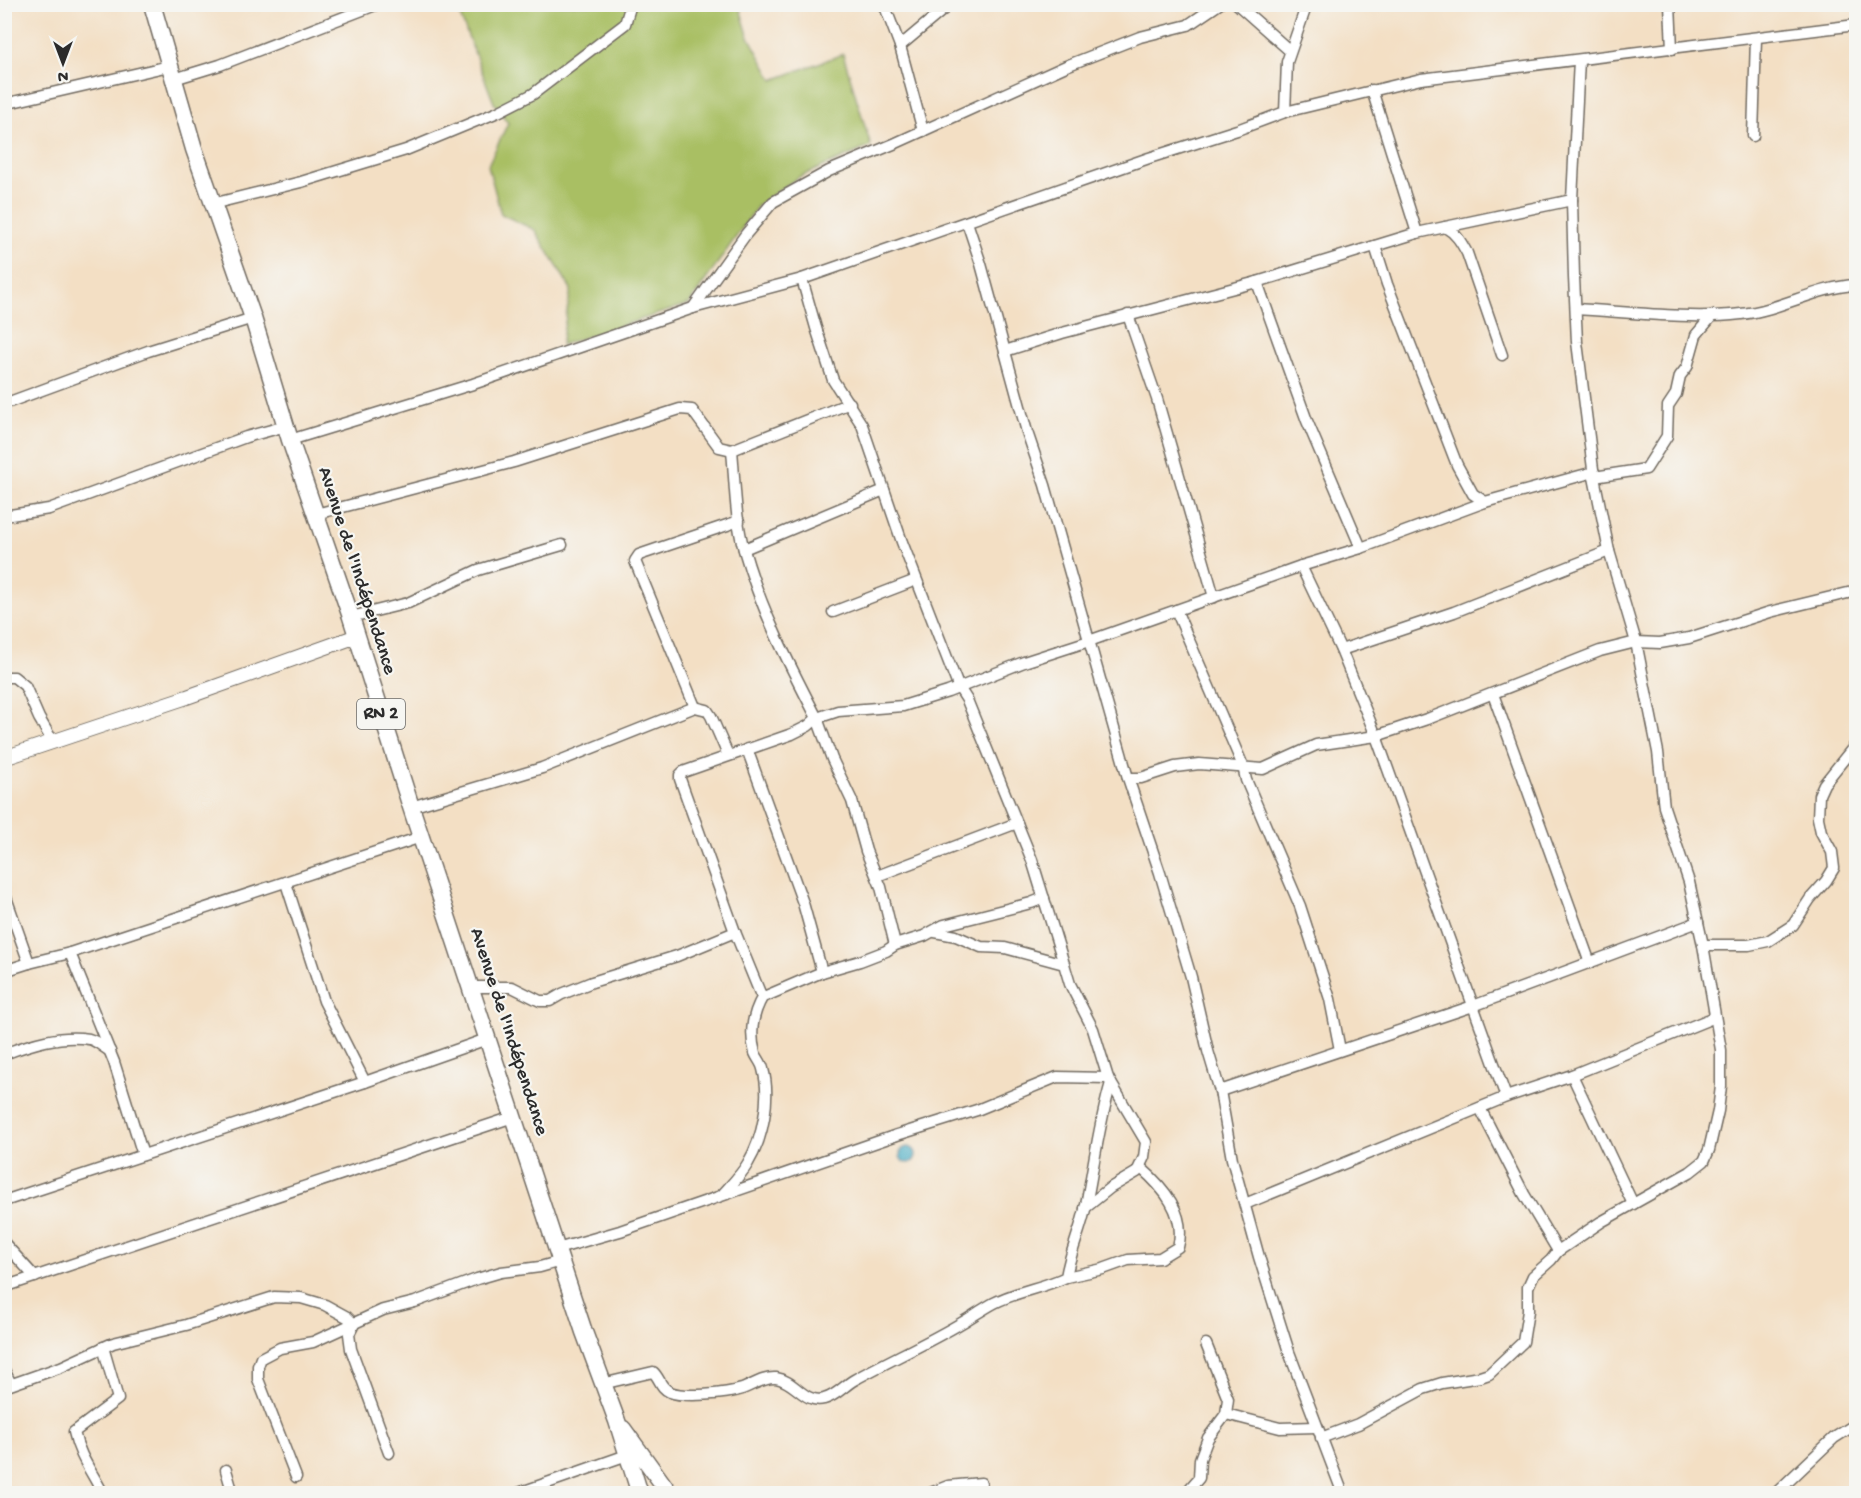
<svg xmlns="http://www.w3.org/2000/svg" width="1861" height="1498" viewBox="0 0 1861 1498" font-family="'Gochi Hand',sans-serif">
<rect width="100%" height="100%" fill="#f6f6f2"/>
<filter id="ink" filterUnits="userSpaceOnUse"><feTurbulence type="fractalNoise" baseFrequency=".0167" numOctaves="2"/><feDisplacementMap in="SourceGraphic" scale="12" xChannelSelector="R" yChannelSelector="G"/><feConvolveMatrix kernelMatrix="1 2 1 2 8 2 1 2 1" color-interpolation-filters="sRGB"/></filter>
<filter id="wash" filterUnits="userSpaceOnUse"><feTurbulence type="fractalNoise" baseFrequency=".008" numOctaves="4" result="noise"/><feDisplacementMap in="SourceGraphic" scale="24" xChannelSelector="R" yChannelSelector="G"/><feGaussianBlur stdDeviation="1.35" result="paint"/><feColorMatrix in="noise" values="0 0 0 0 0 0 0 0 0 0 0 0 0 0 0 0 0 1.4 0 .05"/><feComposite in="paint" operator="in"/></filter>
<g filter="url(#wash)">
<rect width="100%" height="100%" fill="#f3dfc4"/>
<polygon fill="#a9bf63" stroke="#6a7547" stroke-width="1.5" points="456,5 739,5 748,35 773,80 843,54 871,146 799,177 759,204 689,304 561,345 571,289 535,230 501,214 488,165 508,123 494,103"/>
<circle fill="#41a8c1" stroke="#366a76" stroke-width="1.5" cx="908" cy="1155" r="8"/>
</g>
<g filter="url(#ink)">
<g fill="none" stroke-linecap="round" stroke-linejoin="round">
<g stroke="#716a61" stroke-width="13">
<g id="street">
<polyline points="884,4 900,46 923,131"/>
<polyline points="1237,4 1290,51"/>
<polyline points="1670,4 1672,49"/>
<polyline points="900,46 950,4"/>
<polyline points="174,79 220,65 378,4"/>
<polyline points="1372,90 1417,233"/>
<polyline points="4,104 169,66"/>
<polyline points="1285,112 1287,62 1307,4"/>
<polyline points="1753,136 1756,38"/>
<polyline points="212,204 301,182 406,150 498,112 533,94 625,24 631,4"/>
<polyline points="967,222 981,264 1027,432 1045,485 1128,778 1160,873 1191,977 1208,1051 1220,1091 1232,1159 1259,1257 1289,1352 1343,1494"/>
<path d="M1445,227C1456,233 1461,242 1467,253L1502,355"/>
<polyline points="1375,246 1387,284 1457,465 1473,494 1485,502"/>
<polyline points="802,279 816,328 833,380 862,425 902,542 958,686 967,700 1032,860 1064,964"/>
<polyline points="1257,282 1307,421 1361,548"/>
<polyline points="693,308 746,234 773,202 829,171 896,143 1066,66 1140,37 1188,25 1219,4"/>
<path d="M1576,309C1628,312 1691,320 1741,314C1781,310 1816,287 1856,285"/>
<polyline points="1128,315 1157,399 1214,597"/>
<polyline points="1005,351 1062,333 1257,282 1417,233 1572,200"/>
<polyline points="4,404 148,351 253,318"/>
<polyline points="290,440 473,384 693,308 802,279 1149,158 1237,130 1285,112 1421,79 1856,25"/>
<path d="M732,450C735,483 735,518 744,550C761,610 789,664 817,718L808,726L792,734L683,772L680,775V779L735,932L760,993L763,996"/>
<polyline points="1594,477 1646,469 1667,436 1668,406 1676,394 1680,376 1687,367 1696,335 1713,315"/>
<polyline points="316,514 514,462 680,409 692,410 719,447 732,450 850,403"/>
<polyline points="4,516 49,509 246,437 286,426"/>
<polyline points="744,549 884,490"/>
<polyline points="1301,566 1341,650 1376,736 1506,1097"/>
<polyline points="1176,610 1243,766 1246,780 1300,906 1330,999 1340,1050"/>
<polyline points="833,612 916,580"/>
<polyline points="351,617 408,603 478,570 562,545"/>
<polyline points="1341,650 1454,612 1609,551"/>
<polyline points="4,677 14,677 25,686 39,718 53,742"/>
<polyline points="1493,694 1590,963"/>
<polyline points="695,707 635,561 639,555 739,521"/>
<polyline points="747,749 803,903 822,972"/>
<polyline points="1128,778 1141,778 1175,767 1199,764 1263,769 1316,745 1376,736 1430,718 1600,651 1636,642 1660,643 1689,638 1770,612 1856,591"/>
<polyline points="411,807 542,768 695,707 707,710 711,716 728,755"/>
<polyline points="877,876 1017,823"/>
<polyline points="286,883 324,1001 365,1082"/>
<polyline points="4,892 29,963"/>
<polyline points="935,932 956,936 981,947 1005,948 1064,964 1070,984 1093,1029 1108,1078 1146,1142 1144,1157 1137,1172 1110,1188 1085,1208"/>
<polyline points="895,945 881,887 866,851 852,801 832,759 817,718 838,711 903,706 948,692 1024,662 1089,641 1301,566 1361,548 1485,502 1594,472"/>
<polyline points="1703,945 1749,945 1768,941 1793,925 1810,899 1826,881 1834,868 1832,852 1821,832 1818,818 1819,795 1824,784 1856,744"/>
<polyline points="70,953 114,1062 143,1155"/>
<polyline points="4,971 29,963 70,953 421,837"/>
<polyline points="471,987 512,987 540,1001 550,1001 562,994 592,982 677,956 735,932"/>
<path d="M4,1054C30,1044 61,1034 89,1039C97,1041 103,1047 110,1051"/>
<polyline points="1572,1075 1633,1204"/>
<polyline points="1220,1091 1473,1006 1698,922"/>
<polyline points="1480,1108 1524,1194 1558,1251"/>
<path d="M722,1195C731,1185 742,1174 748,1163C763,1138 771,1098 763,1069C762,1063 757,1058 755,1053C749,1032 753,1013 763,996H766L822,972L860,961L886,951L895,945L924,936L944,925L1031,903L1044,898"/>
<polyline points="4,1201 365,1082 487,1039"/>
<polyline points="1245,1204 1506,1097 1572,1075 1715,1017"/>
<polyline points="4,1243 35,1277"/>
<polyline points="557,1249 620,1231 897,1135 977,1110 1057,1077 1108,1078"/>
<path d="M1066,1277L1103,1269L1128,1260L1160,1258L1178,1247C1187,1214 1163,1187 1140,1167"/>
<polyline points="4,1287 513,1117"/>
<polyline points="4,1370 11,1384"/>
<path d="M602,1384L653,1372C660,1378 660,1388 670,1392C684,1398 727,1394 742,1389C753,1385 764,1377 776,1378C796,1381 804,1404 824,1399C835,1397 845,1385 854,1380C890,1360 928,1343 963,1322C973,1316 983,1309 994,1303C1017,1291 1043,1288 1066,1277C1070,1252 1081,1230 1086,1205C1094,1165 1099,1123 1111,1083"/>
<polyline points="4,1387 61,1367 113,1343 186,1325 274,1297 301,1298 325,1305 347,1317 354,1324 349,1334 351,1349 389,1453"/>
<polyline points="1226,1414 1280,1428 1316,1427"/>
<polyline points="1321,1438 1358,1424 1423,1389 1442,1383 1480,1377 1489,1374 1523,1342 1528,1311 1528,1287 1533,1276 1551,1260 1558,1251 1601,1222 1690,1172 1704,1161 1709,1150 1718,1111 1721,1086 1721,1050 1703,945 1689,882 1664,807 1658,752 1636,642 1609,551 1594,477 1577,342 1574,277 1572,200 1579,60"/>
<polyline points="226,1470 233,1494"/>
<polyline points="296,1477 258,1379 258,1366 261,1358 280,1348 313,1342 383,1310 415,1302 477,1279 501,1272 540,1267 561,1261"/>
<path d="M103,1494C92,1472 79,1456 74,1432L118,1399L103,1347"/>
<polyline points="516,1494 627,1455"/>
<polyline points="928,1494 948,1486 981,1483"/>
<polyline points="1185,1494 1199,1478 1200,1459 1208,1438 1226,1414 1228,1399 1206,1344"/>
<polyline points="1775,1494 1834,1438 1856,1424"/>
</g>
</g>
<g stroke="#716a61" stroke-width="16">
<polyline id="secondary" points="4,758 187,697 357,636"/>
</g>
<g stroke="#716a61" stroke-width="19">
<g id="primary">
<polyline points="152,4 194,149 253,318 290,440 351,617 411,807 584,1332 617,1421 640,1494"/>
<polyline points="623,1429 670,1494"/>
</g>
</g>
<use href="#street" stroke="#fff" stroke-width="10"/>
<use href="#secondary" stroke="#fff" stroke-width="14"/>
<use href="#primary" stroke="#fff" stroke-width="16"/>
</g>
</g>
<g text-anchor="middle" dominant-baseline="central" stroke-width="4.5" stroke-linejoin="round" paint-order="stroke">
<rect fill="#f6f6f2" stroke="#686867" stroke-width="1.5" x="357" y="699" width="48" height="30" rx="4.5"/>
<g font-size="18" font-weight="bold" fill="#2b2b2b">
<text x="381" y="714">RN 2</text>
</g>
<g font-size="20" fill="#2b2b2b" stroke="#f6f6f2">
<text transform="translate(356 571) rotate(72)">Avenue de l'Indépendance</text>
<text transform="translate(508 1032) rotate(72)">Avenue de l'Indépendance</text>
</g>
</g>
<rect width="1861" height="1498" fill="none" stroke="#f6f6f2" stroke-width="24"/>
<g transform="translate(63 63) rotate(180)" stroke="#f6f6f2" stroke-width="4.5" paint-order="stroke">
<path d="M0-4.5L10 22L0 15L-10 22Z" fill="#2b2b2b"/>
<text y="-9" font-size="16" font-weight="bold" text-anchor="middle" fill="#2b2b2b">N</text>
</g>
</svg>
